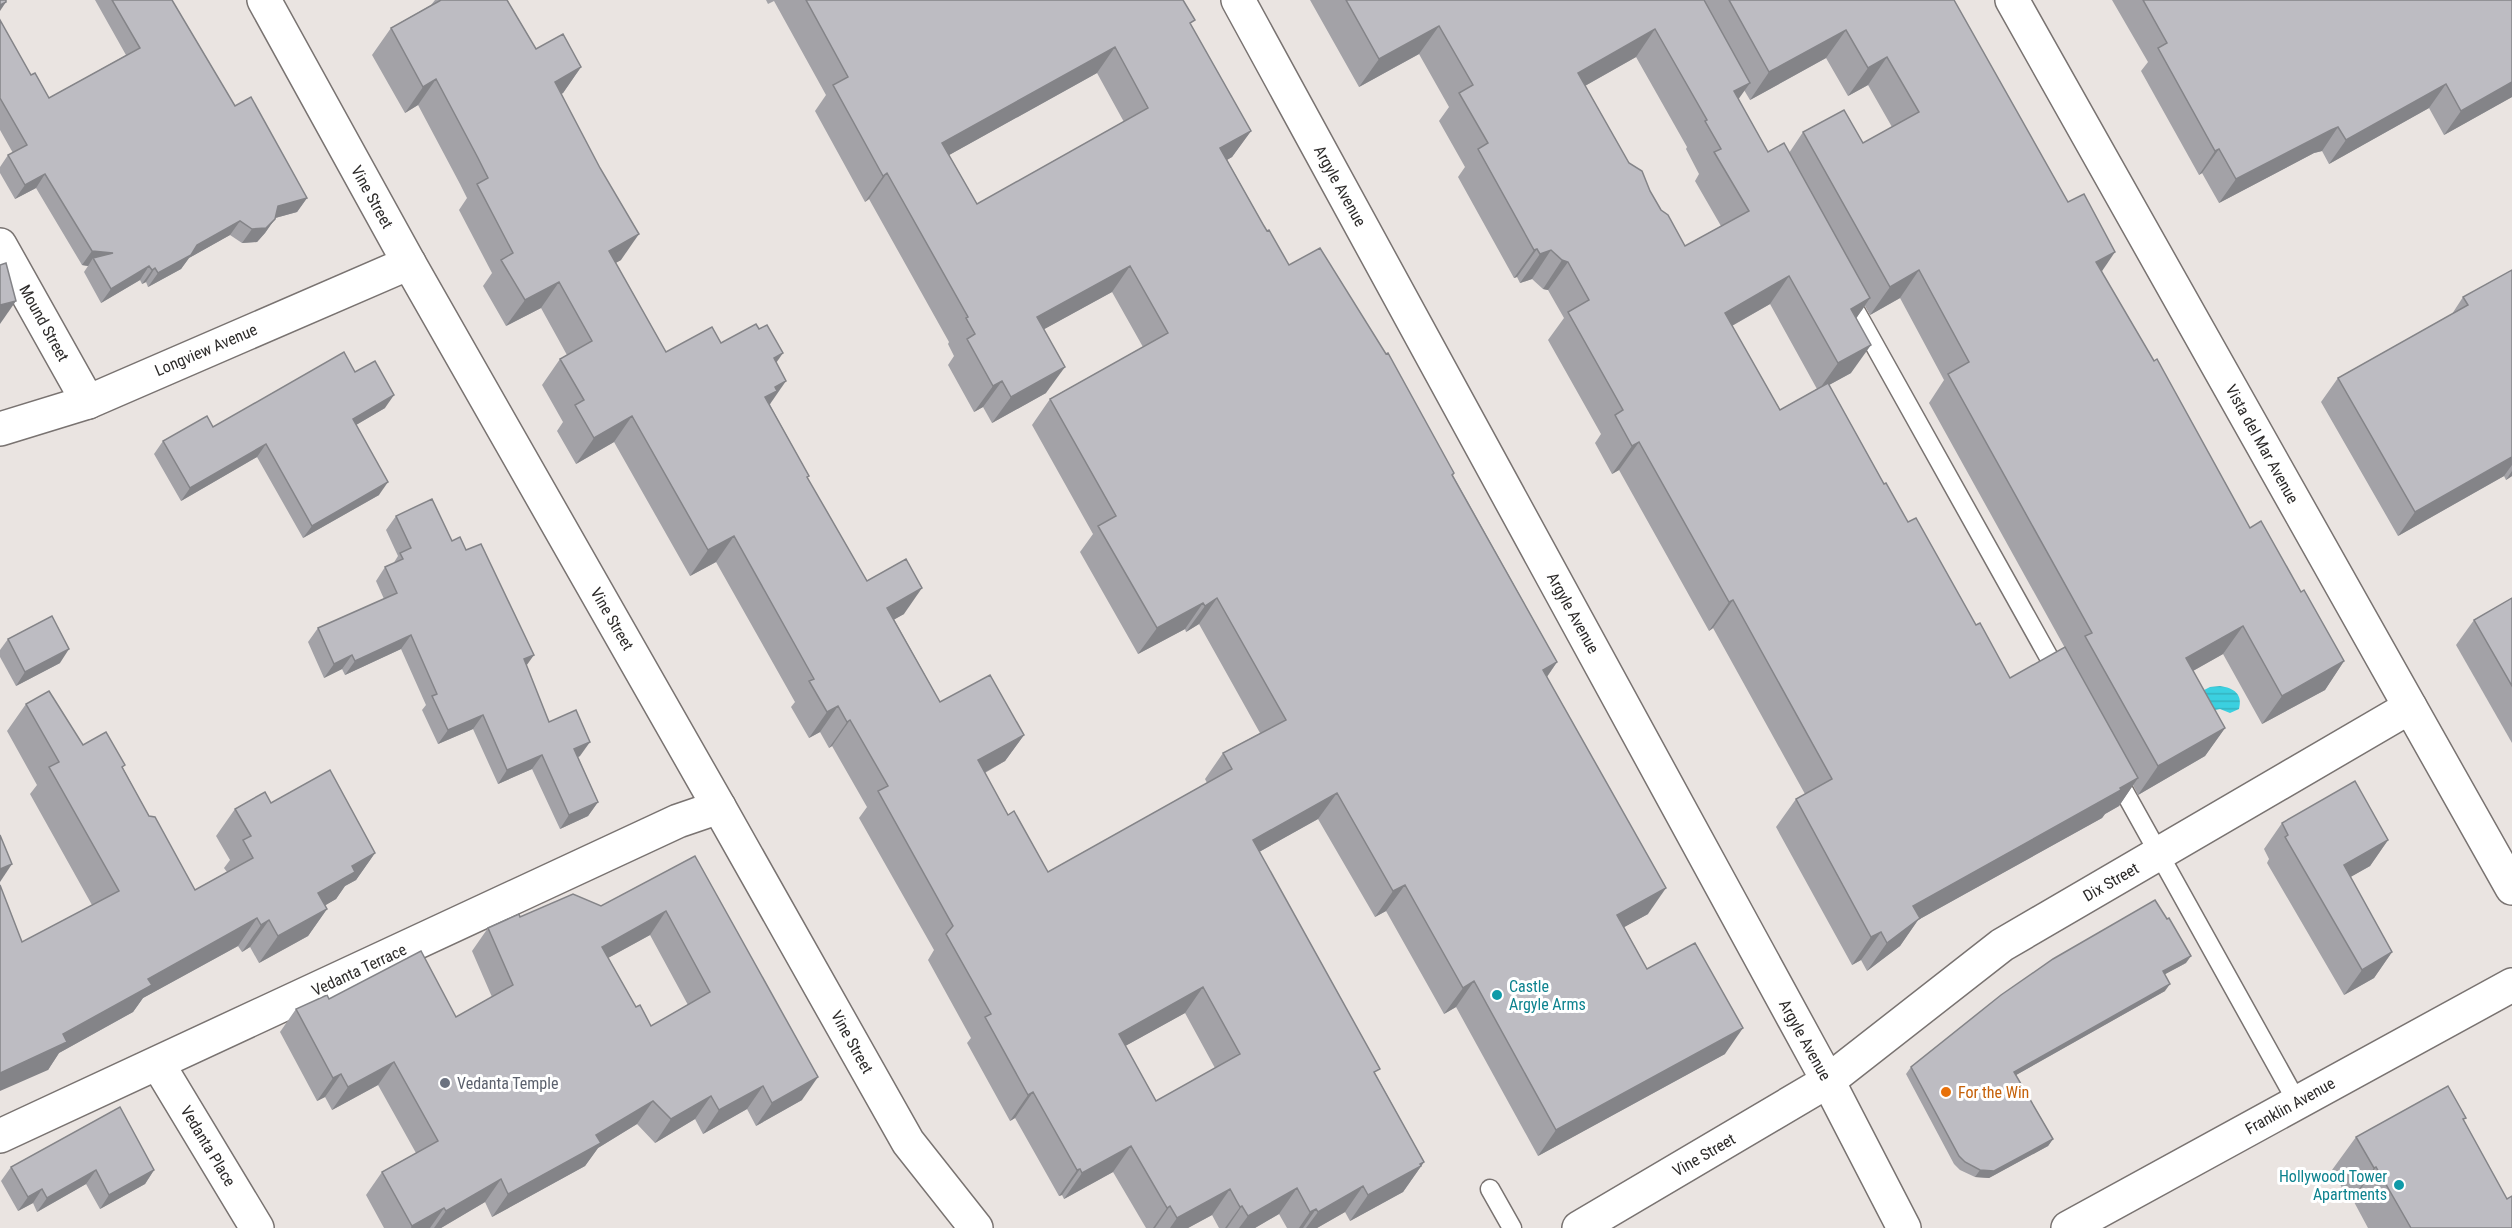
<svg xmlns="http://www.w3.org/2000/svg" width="2512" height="1228" viewBox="0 0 2512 1228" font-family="'Roboto Condensed',sans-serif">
<defs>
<pattern id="water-rules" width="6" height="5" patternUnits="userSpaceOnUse" patternTransform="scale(1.5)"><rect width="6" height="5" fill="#3bd0e0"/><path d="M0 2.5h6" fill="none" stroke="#34b3c0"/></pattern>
</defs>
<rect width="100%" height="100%" fill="#eae4e1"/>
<path fill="url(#water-rules)" d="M2220,686C2234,688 2243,694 2239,709L2230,713L2220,709L2215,710L2198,693L2210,687Z"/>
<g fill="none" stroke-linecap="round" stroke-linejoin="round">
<g stroke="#797371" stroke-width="21">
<g id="service">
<polyline points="1846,294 2061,679"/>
<polyline points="2114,773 2297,1102"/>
<polyline points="1490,1189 1512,1228"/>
</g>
</g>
<g stroke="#797371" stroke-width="36">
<g id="minor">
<polyline points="264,0 409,263 719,807 908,1142 976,1228"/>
<polyline points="1238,0 1828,1081 1904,1228"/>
<polyline points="2012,0 2512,888"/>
<polyline points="0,245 88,402"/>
<polyline points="0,429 88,402 409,263"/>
<polyline points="158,1064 257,1228"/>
<polyline points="0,1136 678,821 719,807"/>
<polyline points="1579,1228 1828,1081 2002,945 2410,707"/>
</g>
</g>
<g stroke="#797371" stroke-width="36">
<polyline id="secondary" points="2068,1228 2512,985"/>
</g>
<use href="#service" stroke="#fff" stroke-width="18"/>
<use href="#minor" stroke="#fff" stroke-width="33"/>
<use href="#secondary" stroke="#fff" stroke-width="33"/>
</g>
<g fill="#a3a2a7" fill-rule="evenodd">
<polygon points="95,0 172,0 235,106 307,198 297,212 275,218 265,233 257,242 242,243 230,235 189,258 181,269 148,287 146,282 142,284 140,280 101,303 84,272 88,266 82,265 36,188 15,199 0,173 0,167 8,155 13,153 0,130 0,20 31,75 49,98 126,55"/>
<path d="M435,0H507L536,49L581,67L563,93L561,94L621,260L615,263L666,352L721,343L776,363L770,405L809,476L807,478L867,581L904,614L894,619L940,702L1024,735L1005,761L985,773L1008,815L1048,872L1207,783L1205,779L1223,753L1260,733L1199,624L1186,632L1185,629L1138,654L1080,552L1093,534L1032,425L1050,399L1143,347L1112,292L1044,329L1046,393L992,423L983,407L974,412L948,365L954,356L948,344L949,342L869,199L865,202L815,111L826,95L774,1L768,4L766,0H1183L1191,25L1251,131L1232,157L1227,160L1264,226L1289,265L1454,473L1453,475L1557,662L1547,677L1648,914L1624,927L1647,969L1725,1054L1538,1156L1456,1007L1444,1014L1386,911L1375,917L1318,819L1259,852L1376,1075L1424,1162L1403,1192L1350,1221L1345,1212L1317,1228H1287L1279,1214L1255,1228H1219L1212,1215L1188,1228H1146L1113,1172L1064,1199L1062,1195L1059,1196L1015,1118L1010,1121L967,1043L971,1038L928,960L934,950L859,818L867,807L832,746L829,748L820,732L809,738L791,707L795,702L716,562L690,576L614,442L576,464L557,431L563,422L542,385L560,359L567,355L541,308L506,326L483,286L492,273L459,210L467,198L460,184L418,105L405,113L372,55L391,28L431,5ZM1097,73L1124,122L977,204L949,155ZM1185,1013L1215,1068L1156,1101L1125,1046Z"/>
<path d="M1310,0H1954L2101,272L2250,528L2301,592L2344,661L2325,690L2262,724L2223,654L2193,671L2225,728L2205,756L2138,795L2133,785L2119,806L2105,814L2102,818L1918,920L1900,946L1867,971L1861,960L1852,965L1776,827L1796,799L1805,794L1713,628L1709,631L1619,470L1612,474L1595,443L1601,434L1548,340L1564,318L1548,290L1543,289L1532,279L1520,283L1517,277L1514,278L1458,177L1465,167L1439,121L1449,107L1419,54L1359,87ZM1636,57L1687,147L1686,149L1699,174L1695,181L1721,226L1685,246L1661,210L1650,191L1629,163L1585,86ZM1826,58L1848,96L1868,85L1892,127L1863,143L1803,132L1789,153L1768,152L1738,99L1744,90L1750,100ZM1900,298L1944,380L1929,403L2065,648L2010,678L1908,522L1884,484L1829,385L1851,373L1856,318L1865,306L1870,315ZM1770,304L1817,389L1780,410L1732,326Z"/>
<polygon points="2112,0 2512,0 2512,97 2444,135 2429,108 2329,164 2322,151 2314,153 2219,203 2202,173 2199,175 2141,71 2148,62"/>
<polygon points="2512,270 2512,476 2506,480 2504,476 2398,536 2321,402 2338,378 2452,314 2463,297"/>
<polygon points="355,372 385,408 356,425 379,495 303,538 257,457 181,501 154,454 163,441 213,427"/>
<polygon points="396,516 452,541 466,550 526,665 549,722 580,756 578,757 598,802 588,816 560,829 532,769 498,784 473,729 438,744 422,710 426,705 401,649 345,675 342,669 324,678 308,642 318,628 384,599 376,581 385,567 393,564 398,556 386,530"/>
<polygon points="2512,598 2512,743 2456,645 2474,620"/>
<polygon points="8,639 60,663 16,686 0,657 0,650"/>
<polygon points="26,704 83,745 123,768 149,816 195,890 227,872 224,868 230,860 216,836 235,809 271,803 375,853 356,880 345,886 336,899 325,905 327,909 308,936 259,963 250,947 242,952 238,946 143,998 133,1012 59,1053 48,1070 22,942 92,905 30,794 37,785 7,731"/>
<polygon points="2282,823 2388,840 2370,866 2350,877 2392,952 2374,978 2344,995 2267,863 2269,859 2264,849"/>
<path d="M695,856L802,1100L756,1126L747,1109L703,1134L695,1119L655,1143L637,1124L598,1148L585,1166L492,1217L485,1202L441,1228H384L366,1195L382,1172L416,1153L378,1085L332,1110L325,1097L317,1101L280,1032L296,1009L329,999L456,1017L492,997L472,951L488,928L520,917L601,906ZM650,935L688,1005L651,1026L636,1007L608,958Z"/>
<polygon points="2186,963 2165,974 2165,991 2016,1075 2053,1139 2048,1146 1989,1178 1975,1177 1960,1170 1954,1164 1906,1074 1911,1067"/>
<polygon points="2464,1121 2512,1228 2368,1228 2353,1200 2350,1202 2332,1170 2356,1137"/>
<polygon points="11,1167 154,1170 145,1184 100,1209 86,1184 37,1212 33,1203 18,1211 1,1181"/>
</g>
<g fill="#848488">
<polygon points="6,2 0,11 0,5"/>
<polygon points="1439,26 1419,54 1359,87 1379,59"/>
<polygon points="1655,29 1636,57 1558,101 1578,73"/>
<polygon points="1846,30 1826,58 1750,100 1769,72"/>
<polygon points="1115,47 1097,73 924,169 942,143"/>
<polygon points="1887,57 1868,85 1848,96 1868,68"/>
<polygon points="581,67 563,93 536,108 555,82"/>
<polygon points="436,79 418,105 405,113 423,87"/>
<polygon points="2512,82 2512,97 2444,135 2461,111"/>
<polygon points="1750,83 1730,111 1734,91"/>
<polygon points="2446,84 2429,108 2329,164 2346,140"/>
<polygon points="2338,127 2322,151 2314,153 2219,203 2236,179 2331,130"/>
<polygon points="1251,131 1232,157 1202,174 1220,148"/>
<polygon points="2219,149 2202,173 2199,175 2215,151"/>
<polygon points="887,173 869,199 865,202 883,176"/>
<polygon points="45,174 36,188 15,199 25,185"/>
<polygon points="307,198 297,212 268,220 278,206"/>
<polygon points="275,219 265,233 257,242 242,243 252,229"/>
<polygon points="240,221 230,235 189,258 181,269 148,287 158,273 197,245"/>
<polygon points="639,234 621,260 591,277 609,251"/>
<polygon points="1537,249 1517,277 1514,278 1534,250"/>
<polygon points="1551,250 1532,279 1520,283 1540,254"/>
<polygon points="92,251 113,253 93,258 88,266 82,265"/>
<polygon points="2115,252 2096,280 2096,262"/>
<polygon points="1562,260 1568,262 1548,290 1543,289"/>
<polygon points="149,266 140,280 101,303 111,289"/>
<polygon points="1130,266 1112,292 1019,343 1037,317"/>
<polygon points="155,268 146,282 142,284 152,270"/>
<polygon points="1919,270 1900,298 1870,315 1890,287"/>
<polygon points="1789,276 1770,304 1705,341 1725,313"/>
<polygon points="559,282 541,308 506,326 525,300"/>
<polygon points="1870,298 1851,326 1851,309"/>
<polygon points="16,301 0,324 0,305"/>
<polygon points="1871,345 1851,373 1818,391 1838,363"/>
<polygon points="783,353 765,379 774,358"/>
<polygon points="1065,367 1046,393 992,423 1011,397"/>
<polygon points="786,381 768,407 765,397 775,387"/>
<polygon points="1002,381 983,407 974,412 993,386"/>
<polygon points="394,395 385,408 344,432 353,419"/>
<polygon points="632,416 614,442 576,464 594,438"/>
<polygon points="1639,442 1619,470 1612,474 1632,446"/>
<polygon points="266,444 257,457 181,501 190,488"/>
<polygon points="2512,457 2512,465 2504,476 2398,536 2415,512"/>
<polygon points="2512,471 2512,476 2506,480"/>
<polygon points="388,482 379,495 303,538 312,526"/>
<polygon points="734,536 716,562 690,576 708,550"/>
<polygon points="922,588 904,614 869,634 887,608"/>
<polygon points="1217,598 1199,624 1186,632 1205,606"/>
<polygon points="1733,600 1713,628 1709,631 1729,602"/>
<polygon points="1203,603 1185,629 1138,654 1157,628"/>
<polygon points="2243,626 2223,654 2166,686 2186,658"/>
<polygon points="411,635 401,649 345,675 355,661"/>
<polygon points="69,649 60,663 16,686 25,672"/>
<polygon points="352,655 342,669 324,678 334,664"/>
<polygon points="534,655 524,669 524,659"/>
<polygon points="2344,661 2325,690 2262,724 2282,696"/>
<polygon points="1557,662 1539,688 1543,670"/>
<polygon points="838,706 820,732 809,738 827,712"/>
<polygon points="483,715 473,729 438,744 448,730"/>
<polygon points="850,720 832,746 829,748 847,722"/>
<polygon points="2225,728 2205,756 2138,795 2158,766"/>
<polygon points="1024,735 1005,761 960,786 978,760"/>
<polygon points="590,742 580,756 565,763 574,749"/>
<polygon points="542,755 532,769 498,784 507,770"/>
<polygon points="2138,778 2119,806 2105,814 2102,818 1918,920 1900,946 1867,971 1913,906"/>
<polygon points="1337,793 1318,819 1234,866 1253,840"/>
<polygon points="598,802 588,816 560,829 569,815"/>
<polygon points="2388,840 2370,866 2326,891 2344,865"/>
<polygon points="375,853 356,880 345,886 336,899 299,921 318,893 352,866"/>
<polygon points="12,864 0,882 0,869"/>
<polygon points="1405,885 1386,911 1375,917 1393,891"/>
<polygon points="1666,888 1648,914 1599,941 1617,915"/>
<polygon points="327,909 308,936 259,963 278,936"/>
<polygon points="666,911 650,935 586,970 602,947"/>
<polygon points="257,918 238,946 143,998 133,1012 59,1053 48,1070 0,1091 0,1073 63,1034 148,979"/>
<polygon points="269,920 250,947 242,952 261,925"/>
<polygon points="1881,932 1861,960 1852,965 1871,937"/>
<polygon points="2392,952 2374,978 2344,995 2362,970"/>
<polygon points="2191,956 2186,963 2158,978 2163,971"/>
<polygon points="1474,981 1456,1007 1444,1014 1463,988"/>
<polygon points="2170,984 2165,991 2009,1079 2014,1072"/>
<polygon points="1203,987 1185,1013 1100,1060 1119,1034"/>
<polygon points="1743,1028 1725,1054 1538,1156 1556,1130"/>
<polygon points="394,1062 378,1085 332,1110 348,1087"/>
<polygon points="341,1074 325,1097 317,1101 333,1078"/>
<polygon points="818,1077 802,1100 756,1126 772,1103"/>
<polygon points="763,1086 747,1109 703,1134 719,1110"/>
<polygon points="1033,1092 1015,1118 1010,1121 1028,1095"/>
<polygon points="711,1096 695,1119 655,1143 671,1119"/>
<polygon points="653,1101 637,1124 598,1148 585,1166 492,1217 508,1194 596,1135"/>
<polygon points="2053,1139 2048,1146 1989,1178 1975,1177 1980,1170"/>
<polygon points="1131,1146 1113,1172 1064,1199 1082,1173"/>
<polygon points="1424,1162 1403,1192 1350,1221 1368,1195"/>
<polygon points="2376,1167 2353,1200 2350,1202 2374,1168"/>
<polygon points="1080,1169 1062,1195 1059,1196 1077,1170"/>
<polygon points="96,1170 86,1184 37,1212 47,1198"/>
<polygon points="154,1170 145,1184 100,1209 109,1195"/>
<polygon points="501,1179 485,1202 441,1228 434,1228 446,1211"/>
<polygon points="1363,1186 1345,1212 1317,1228 1306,1228 1318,1212"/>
<polygon points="1297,1188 1279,1214 1255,1228 1239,1228 1248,1216"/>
<polygon points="42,1189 33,1203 18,1211 28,1197"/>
<polygon points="1230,1189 1212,1215 1188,1228 1170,1228 1177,1218"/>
<polygon points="1170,1206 1155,1228 1153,1228 1167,1208"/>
<polygon points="1242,1206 1227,1228 1225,1228 1240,1207"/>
<polygon points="444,1208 430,1228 411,1228 412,1226"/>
<polygon points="1316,1209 1303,1228 1299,1228 1310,1212"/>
</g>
<g fill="#bdbcc2" stroke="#848488" stroke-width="1.5" fill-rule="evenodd">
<polygon points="0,0 6,0 6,2 0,5"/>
<polygon points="112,0 172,0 235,106 251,97 307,198 278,206 275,219 266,228 252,229 240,221 197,245 191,255 158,273 155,268 152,270 149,266 111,289 93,258 113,253 92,251 45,174 25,185 8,155 27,145 0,98 0,20 31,75 35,73 49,98 140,48"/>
<path d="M441,0H507L536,49L563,34L581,67L555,82L600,168L639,234L609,251L666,352L712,327L721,343L756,324L759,329L767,325L783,353L774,358L786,381L775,387L777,391L765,397L809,476L807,477L867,581L906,559L922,588L887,608L940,702L990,675L1024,735L978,760L1008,815L1014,811L1048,872L1232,769L1223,753L1286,720L1217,598L1205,606L1203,603L1157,628L1098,526L1116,516L1050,399L1168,333L1130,266L1037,317L1065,367L1011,397L1002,381L993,386L967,339L975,334L966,318L968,317L887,173L883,176L833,85L848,77L806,0H1183L1195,20L1190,23L1251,131L1220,148L1264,226L1267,231L1269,230L1289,265L1320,248L1386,354L1388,353L1454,473L1452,475L1557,662L1543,670L1666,888L1617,915L1647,969L1695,943L1743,1028L1556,1130L1474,981L1463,988L1405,885L1393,891L1337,793L1253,840L1380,1069L1374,1072L1424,1162L1420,1164L1421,1166L1368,1195L1363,1186L1318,1212L1316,1209L1310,1212L1297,1188L1248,1216L1242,1206L1240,1207L1230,1189L1177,1218L1170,1206L1167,1208L1131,1146L1082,1173L1080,1169L1077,1170L1033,1092L1028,1095L985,1017L991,1014L946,934L953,926L878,791L888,786L850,720L847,722L838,706L827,712L809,681L814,679L734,536L708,550L632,416L594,438L575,405L584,400L560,359L592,341L559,282L525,300L501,260L513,253L477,184L488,178L478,158L436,79L423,87L391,28ZM1115,47L1148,108L977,204L942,143ZM1203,987L1240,1054L1156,1101L1119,1034Z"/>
<path d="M1346,0H1704L1750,83L1734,91L1768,152L1784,143L1870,298L1851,309L1871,345L1838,363L1789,276L1725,313L1780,410L1828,383L1884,484L1886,483L1908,522L1916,518L1976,625L1980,623L2010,678L2065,647L2138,778L2120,788L2121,790L1913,906L1920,918L1887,943L1881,932L1871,937L1796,799L1832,779L1733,600L1729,602L1639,442L1632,446L1615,415L1623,410L1568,312L1589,300L1568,262L1562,260L1551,250L1540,254L1537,249L1534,250L1478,149L1488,143L1459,93L1473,85L1439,26L1379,59ZM1655,29L1707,120L1705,121L1721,149L1714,152L1749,211L1685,246L1668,215L1661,210L1650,191L1642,171L1629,163L1578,73Z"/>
<polygon points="1729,0 1954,0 2068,202 2084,194 2115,252 2096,262 2154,361 2157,359 2250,528 2261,521 2301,592 2304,590 2344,661 2282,696 2243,626 2186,658 2225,728 2158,766 2085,636 2092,633 1948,374 1969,362 1919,270 1890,287 1803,132 1844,110 1863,143 1919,112 1887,57 1868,68 1846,30 1769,72"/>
<polygon points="2143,0 2512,0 2512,82 2461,111 2446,84 2346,140 2338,127 2331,130 2236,179 2219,149 2215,151 2158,48 2167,43"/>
<polygon points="6,263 16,301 0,305 0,265"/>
<polygon points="2512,270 2512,457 2415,512 2338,378 2468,305 2463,297"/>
<polygon points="344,352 355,372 375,361 394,395 353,419 388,482 312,526 266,444 190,488 163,441 207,416 213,427"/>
<polygon points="432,499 452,541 460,537 466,550 481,544 534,655 524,659 549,722 576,710 590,742 574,749 598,802 569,815 542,755 507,770 483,715 448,730 432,696 437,694 411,635 355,661 352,655 334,664 318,628 397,593 385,567 403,559 400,553 411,548 396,516"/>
<polygon points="2512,598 2512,686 2474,620"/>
<polygon points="52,616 69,649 25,672 8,639"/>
<polygon points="49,691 83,745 106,732 125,765 122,767 149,816 155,817 195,890 253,858 243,840 251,836 235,809 265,792 271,803 330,770 375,853 352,866 355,872 318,893 327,909 278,936 269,920 261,925 257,918 148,979 152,985 63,1034 67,1042 0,1073 0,885 22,942 119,891 49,767 59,762 26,704"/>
<polygon points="2355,781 2388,840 2344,865 2392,952 2362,970 2285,837 2288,835 2282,823"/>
<polygon points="0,835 12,864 0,869"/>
<path d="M695,856L818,1077L772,1103L763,1086L719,1110L711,1096L671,1119L653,1101L596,1135L601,1143L508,1194L501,1179L446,1211L444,1208L412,1226L382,1172L438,1141L394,1062L348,1087L341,1074L333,1078L296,1009L327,995L329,999L421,951L456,1017L513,985L488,928L519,914L520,917L573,894L601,906ZM666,911L710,992L651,1026L640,1005L636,1007L602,947Z"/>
<polygon points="2155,900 2167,919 2169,918 2191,956 2163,971 2170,984 2014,1072 2053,1139 1994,1171 1980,1170 1965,1162 1959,1156 1911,1067 2001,995 2053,959"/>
<polygon points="2448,1086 2466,1118 2463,1119 2507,1199 2512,1196 2512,1228 2411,1228 2376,1167 2374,1168 2356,1137"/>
<polygon points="120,1107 154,1170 109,1195 96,1170 47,1198 42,1189 28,1197 11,1167"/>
</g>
<g fill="#0f9aa8" stroke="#fff" stroke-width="2">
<circle cx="1497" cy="995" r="6"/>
<circle cx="2399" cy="1185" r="6"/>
</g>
<circle fill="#6b7280" stroke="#fff" stroke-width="2" cx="445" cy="1083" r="6"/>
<circle fill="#e8710a" stroke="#fff" stroke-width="2" cx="1946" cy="1092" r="6"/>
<g text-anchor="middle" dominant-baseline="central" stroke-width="6" stroke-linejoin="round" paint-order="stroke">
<g font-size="16" fill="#2d2b2a" stroke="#fff">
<text transform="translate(1340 186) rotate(61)">Argyle Avenue</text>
<text transform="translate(372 197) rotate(61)">Vine Street</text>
<text transform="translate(44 323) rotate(61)">Mound Street</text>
<text transform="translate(206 350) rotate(-23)">Longview Avenue</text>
<text transform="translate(2262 444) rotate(61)">Vista del Mar Avenue</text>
<text transform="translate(1573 613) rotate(61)">Argyle Avenue</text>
<text transform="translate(612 619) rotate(60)">Vine Street</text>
<text transform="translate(2111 882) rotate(-30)">Dix Street</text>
<text transform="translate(359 970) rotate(-25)">Vedanta Terrace</text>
<text transform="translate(1805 1040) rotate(61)">Argyle Avenue</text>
<text transform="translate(852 1042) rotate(61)">Vine Street</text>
<text transform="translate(2290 1106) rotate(-29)">Franklin Avenue</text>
<text transform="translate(208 1146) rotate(59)">Vedanta Place</text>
<text transform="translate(1704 1155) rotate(-30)">Vine Street</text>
</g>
<g font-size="16" fill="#0d838f" stroke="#fff" text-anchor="start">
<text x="1509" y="986">Castle<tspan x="1509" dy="18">Argyle Arms</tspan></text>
<text x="2387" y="1176" text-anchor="end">Hollywood Tower<tspan x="2387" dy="18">Apartments</tspan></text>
</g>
<g font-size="16" fill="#5b616d" stroke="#fff" text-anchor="start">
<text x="457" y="1083">Vedanta Temple</text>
</g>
<g font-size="16" fill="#c56008" stroke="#fff" text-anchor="start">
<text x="1958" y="1092">For the Win</text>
</g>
</g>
</svg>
